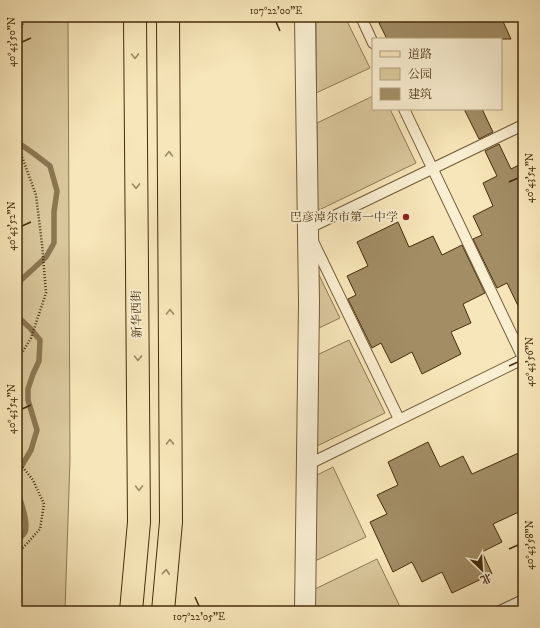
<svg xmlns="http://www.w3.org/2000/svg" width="540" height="628" viewBox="0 0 540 628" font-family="'IM FELL DW Pica','Noto Serif SC',serif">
<rect width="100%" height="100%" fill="#f7e6b9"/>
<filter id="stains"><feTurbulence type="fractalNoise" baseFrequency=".005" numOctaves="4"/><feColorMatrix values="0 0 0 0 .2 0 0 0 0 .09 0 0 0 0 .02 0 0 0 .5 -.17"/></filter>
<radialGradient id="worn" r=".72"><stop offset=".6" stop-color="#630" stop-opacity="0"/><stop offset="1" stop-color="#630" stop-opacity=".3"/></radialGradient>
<g fill="#d9c79b" stroke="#8f7a53">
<polygon points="17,17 68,17 70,459 65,611 17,611"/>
<polygon points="316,17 345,17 370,68 316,93"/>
<polygon points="373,96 373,109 390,109 416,163 317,211 317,123"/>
<polygon points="318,273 340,318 317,329"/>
<polygon points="349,340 385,413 317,446 317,355"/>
<polygon points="333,467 366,537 315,561 317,475"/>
<polygon points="377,559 402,611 314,611 315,589"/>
</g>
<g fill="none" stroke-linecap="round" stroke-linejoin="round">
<g stroke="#8b7650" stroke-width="5.5">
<polyline points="17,142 33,153 50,166 57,191 54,212 54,243 46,257 20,281 17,297"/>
<polyline points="17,309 18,317 30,328 40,340 39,361 33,374 28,389 28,400 37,430 31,450 21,467 17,476"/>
<path d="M17,488C19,499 29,521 25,532C23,535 19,539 17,542"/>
</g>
</g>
<g fill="#a28d65" stroke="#452d0b">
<polygon points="390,17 501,17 511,39 387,39 379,23"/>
<polygon points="464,109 482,109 493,132 479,139"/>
<polygon points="499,144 511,169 523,163 523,316 507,283 497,288 473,239 482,235 473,216 493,206 483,183 497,176 485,151"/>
<polygon points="398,222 409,247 433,236 442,255 462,245 485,293 463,304 471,323 451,332 461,354 422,374 412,352 391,363 381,343 372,348 348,299 356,295 347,276 368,266 357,242"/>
<polygon points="428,442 440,467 463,456 472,474 523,451 523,510 493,524 502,542 482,552 492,574 452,593 442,572 422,582 412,562 393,572 370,522 387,514 377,495 398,485 388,462"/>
</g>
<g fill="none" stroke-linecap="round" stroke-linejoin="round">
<g stroke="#725b36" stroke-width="12">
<g id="lane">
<polyline points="361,17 373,43"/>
<polyline points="404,109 523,358"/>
<polyline points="399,419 307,229 523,125"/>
<polyline points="307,465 523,359"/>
<polyline points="500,611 523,600"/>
</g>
</g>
<g stroke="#725b36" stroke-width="22">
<polyline id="street" points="305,17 309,303 305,611"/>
</g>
<g stroke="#452d0b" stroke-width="24">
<g id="primary">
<polyline points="131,611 139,522 135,17"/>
<polyline points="163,611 171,522 168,17"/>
</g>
</g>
<g stroke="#452d0b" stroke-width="2.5" stroke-dasharray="1 2" stroke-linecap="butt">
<polyline points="17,35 26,17"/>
<polyline points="17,143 36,195 42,244 46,293 31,338 17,361"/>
<polyline points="17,460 33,480 44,504 40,529 21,550 17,553"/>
</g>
<use href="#lane" stroke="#faefd2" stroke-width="10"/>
<use href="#street" stroke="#faefd2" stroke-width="20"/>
<use href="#primary" stroke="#f7e6b9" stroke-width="22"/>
</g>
<defs><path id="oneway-chevron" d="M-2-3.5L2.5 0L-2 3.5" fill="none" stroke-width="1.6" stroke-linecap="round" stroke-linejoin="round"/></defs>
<g stroke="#9e8a62">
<use href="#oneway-chevron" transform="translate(135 56) rotate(89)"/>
<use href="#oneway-chevron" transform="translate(169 154) rotate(-90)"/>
<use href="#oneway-chevron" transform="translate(136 186) rotate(89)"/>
<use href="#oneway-chevron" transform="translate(170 312) rotate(-90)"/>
<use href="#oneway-chevron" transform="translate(138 358) rotate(89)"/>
<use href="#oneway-chevron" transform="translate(170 442) rotate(-90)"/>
<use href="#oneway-chevron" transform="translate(139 488) rotate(89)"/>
<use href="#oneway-chevron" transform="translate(166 572) rotate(-85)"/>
</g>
<path fill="none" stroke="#452d0b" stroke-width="1.5" d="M276,22L280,31M22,42L31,38M509,182L518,178M22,226L31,222M509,366L518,362M22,409L31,405M509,549L518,545M195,597L199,606"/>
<circle fill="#8f2418" stroke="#faefd2" stroke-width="1.5" cx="406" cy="217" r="4"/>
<g text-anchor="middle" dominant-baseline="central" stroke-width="3.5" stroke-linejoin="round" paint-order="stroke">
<g font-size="12" fill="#452d0b" stroke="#faefd2" text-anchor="end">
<text x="398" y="217">巴彦淖尔市第一中学</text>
</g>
<g font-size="12" fill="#452d0b" stroke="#faefd2">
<text transform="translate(137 314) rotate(-91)">新华西街</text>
</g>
</g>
<rect width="540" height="628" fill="none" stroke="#f7e6b9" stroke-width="44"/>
<rect x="372" y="38" width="130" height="72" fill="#faefd2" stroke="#b2a182"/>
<rect x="380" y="51" width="20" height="6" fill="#f7e6b9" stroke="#b2a182"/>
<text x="408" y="58" font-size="12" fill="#452d0b">道路</text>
<rect x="380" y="68" width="20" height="12" fill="#d9c79b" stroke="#b2a182"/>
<text x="408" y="78" font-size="12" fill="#452d0b">公园</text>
<rect x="380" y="88" width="20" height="12" fill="#a28d65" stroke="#b2a182"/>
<text x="408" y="98" font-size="12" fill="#452d0b">建筑</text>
<g transform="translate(482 570) rotate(155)" stroke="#faefd2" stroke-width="3" paint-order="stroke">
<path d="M0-3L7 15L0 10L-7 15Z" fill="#452d0b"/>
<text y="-6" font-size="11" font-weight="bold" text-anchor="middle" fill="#452d0b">北</text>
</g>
<rect x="22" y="22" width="496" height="584" fill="none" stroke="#452d0b" stroke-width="1.5"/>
<g font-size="10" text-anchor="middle" fill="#452d0b">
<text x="276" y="14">107°22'00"E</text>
<text transform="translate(11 42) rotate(-90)" y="4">40°43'50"N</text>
<text transform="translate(529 178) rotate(-90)" y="4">40°43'54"N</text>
<text transform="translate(11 226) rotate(-90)" y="4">40°43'52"N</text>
<text transform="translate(529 362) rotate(-90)" y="4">40°43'56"N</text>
<text transform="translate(11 409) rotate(-90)" y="4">40°43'54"N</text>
<text transform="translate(529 545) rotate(-90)" y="4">40°43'58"N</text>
<text x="199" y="620">107°22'05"E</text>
</g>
<rect width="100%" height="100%" filter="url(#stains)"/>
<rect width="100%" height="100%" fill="url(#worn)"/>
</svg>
